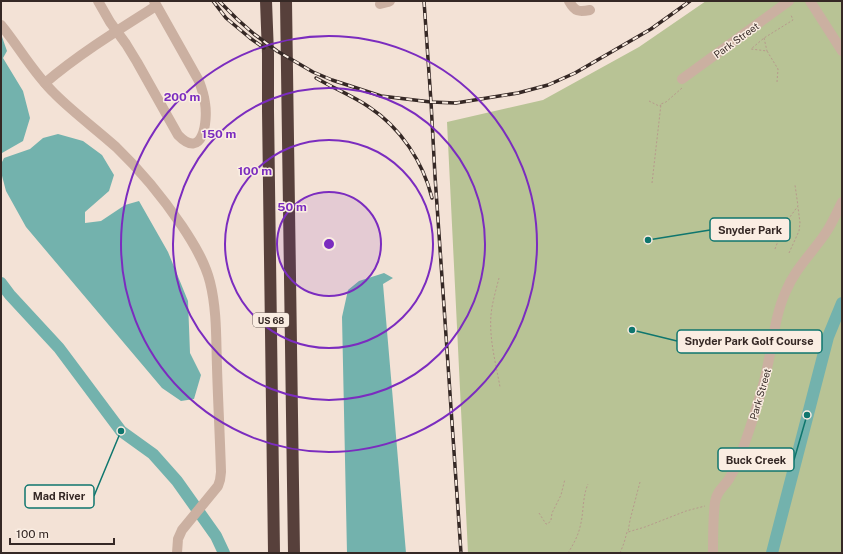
<svg xmlns="http://www.w3.org/2000/svg" width="843" height="554" viewBox="0 0 843 554" font-family="'Public Sans',sans-serif">
<rect width="100%" height="100%" fill="#f3e2d6"/>
<polygon fill="#b8c395" points="706,1 842,1 842,553 468,553 447,122 543,100 639,47"/>
<g fill="#73b2ad">
<polygon points="1,34 7,51 3,58 23,91 30,118 23,141 2,153 1,153"/>
<polygon points="58,134 83,141 102,155 114,175 109,191 85,212 85,223 101,221 125,205 139,201 168,252 188,301 190,353 201,375 194,399 181,401 162,388 26,227 6,191 1,172 1,164 4,158 30,149 43,138"/>
<polygon points="384,273 393,278 383,284 406,553 347,553 342,317 348,290 359,281"/>
</g>
<g fill="none" stroke-linecap="round" stroke-linejoin="round">
<g stroke="#73b2ad" stroke-width="12">
<polyline points="1,283 10,295 59,348 121,431 153,454 177,481 216,536 224,553"/>
<polyline points="772,553 828,337 842,303"/>
</g>
<g stroke="#b7998c" stroke-width="1" stroke-dasharray="2 2" stroke-linecap="butt">
<polyline points="764,38 767,51"/>
<polyline points="777,82 778,69 767,51 751,49 764,38 793,20 791,15"/>
<polyline points="649,101 659,106 661,105"/>
<polyline points="652,183 661,104 666,102 682,88"/>
<polyline points="775,249 784,225 798,206 795,185"/>
<polyline points="789,253 799,231 800,223 798,207"/>
<path d="M499,278C496,290 492,303 491,315C489,339 496,364 500,387"/>
<polyline points="640,482 630,520 628,532 645,527 686,511 705,506"/>
<polyline points="539,513 546,524 548,524 551,520 552,513 561,495 565,479"/>
<path d="M568,553C573,545 578,536 580,527C584,513 582,498 588,484"/>
<polyline points="620,553 624,543 627,532"/>
</g>
<g stroke="#cbb0a1" stroke-width="10">
<path d="M98,1L110,22L126,44L137,62L178,135C203,161 208,121 205,103C204,95 202,89 199,81L154,1"/>
<path d="M569,1C575,12 579,12 590,10"/>
<polyline points="810,1 842,51"/>
<polyline points="380,4 388,2 390,1"/>
<path d="M1,25C19,47 34,74 55,94C74,113 96,129 116,147C141,171 163,198 182,226C194,244 205,262 210,282C217,310 216,339 217,367C218,402 220,437 221,472L220,480L218,486L182,530L178,539L177,553"/>
<polyline points="682,79 789,1"/>
<path d="M45,83C79,54 118,30 156,6"/>
<path d="M713,553C713,537 713,517 715,502C717,490 724,487 729,479C731,475 733,472 735,468C747,441 755,413 763,385C772,355 773,319 786,291C795,269 812,253 825,234C832,224 837,212 842,202"/>
</g>
<g stroke="#57403b" stroke-width="12">
<polyline points="266,1 268,54 268,111 274,553"/>
<polyline points="286,1 294,553"/>
</g>
<g stroke="#352825" stroke-width="3.5">
<g id="rail">
<polyline points="213,1 226,18 250,38 264,48"/>
<polyline points="219,1 237,19 254,34 277,51 313,72 332,80 381,96 431,102 456,103 518,93 548,85 575,73 651,29 690,1"/>
<polyline points="424,1 431,102 435,176 461,553"/>
<path d="M316,78C333,88 353,96 369,107C401,128 423,162 432,198"/>
</g>
</g>
<use href="#rail" stroke="#faede2" stroke-width="2" stroke-dasharray="6" stroke-linecap="butt"/>
</g>
<circle cx="329" cy="244" r="52" fill="#7b2cbf" fill-opacity=".12"/>
<g fill="none" stroke="#7b2cbf" stroke-width="2">
<circle cx="329" cy="244" r="52"/>
<circle cx="329" cy="244" r="104"/>
<circle cx="329" cy="244" r="156"/>
<circle cx="329" cy="244" r="208"/>
</g>
<g text-anchor="middle" dominant-baseline="central" stroke-width="3" stroke-linejoin="round" paint-order="stroke">
<rect fill="#faede2" stroke="#70635e" stroke-width="1" x="253" y="313" width="36" height="14" rx="3"/>
<g font-size="9" font-weight="bold" fill="#352825">
<text x="271" y="320">US 68</text>
</g>
<g font-size="10" fill="#352825" stroke="#faede2">
<text transform="translate(736 40) rotate(-36)">Park Street</text>
<text transform="translate(760 394) rotate(-74)">Park Street</text>
</g>
</g>
<circle cx="329" cy="244" r="6" fill="#7b2cbf" stroke="#faede2" stroke-width="2"/>
<g font-size="12" text-anchor="middle" font-weight="bold" fill="#7b2cbf" stroke="#faede2" stroke-width="3" stroke-linejoin="round" paint-order="stroke">
<text x="182" y="101">200 m</text>
<text x="219" y="138">150 m</text>
<text x="255" y="175">100 m</text>
<text x="292" y="211">50 m</text>
</g>
<path fill="none" stroke="#0f766e" stroke-width="1.5" d="M648 240L710 230M632 330L677 341M807 415L794 460M121 431L94 496"/>
<g fill="#0f766e" stroke="#faede2" stroke-width="1.5">
<circle cx="648" cy="240" r="4"/>
<circle cx="632" cy="330" r="4"/>
<circle cx="807" cy="415" r="4"/>
<circle cx="121" cy="431" r="4"/>
</g>
<g fill="#faede2" stroke="#0f766e" stroke-width="1.5">
<rect x="710" y="218" width="80" height="23" rx="4"/>
<rect x="677" y="330" width="145" height="23" rx="4"/>
<rect x="718" y="448" width="76" height="23" rx="4"/>
<rect x="25" y="485" width="69" height="23" rx="4"/>
</g>
<g font-size="11" text-anchor="middle" font-weight="bold" fill="#352825">
<text x="750" y="234">Snyder Park</text>
<text x="749" y="345">Snyder Park Golf Course</text>
<text x="756" y="464">Buck Creek</text>
<text x="59" y="500">Mad River</text>
</g>
<rect width="843" height="554" fill="none" stroke="#352825" stroke-width="4"/>
<path d="M10 538v6h104v-6" fill="none" stroke="#352825" stroke-width="2"/>
<text x="16" y="538" font-size="12" fill="#352825" stroke="#faede2" stroke-width="3" paint-order="stroke">100 m</text>
</svg>
